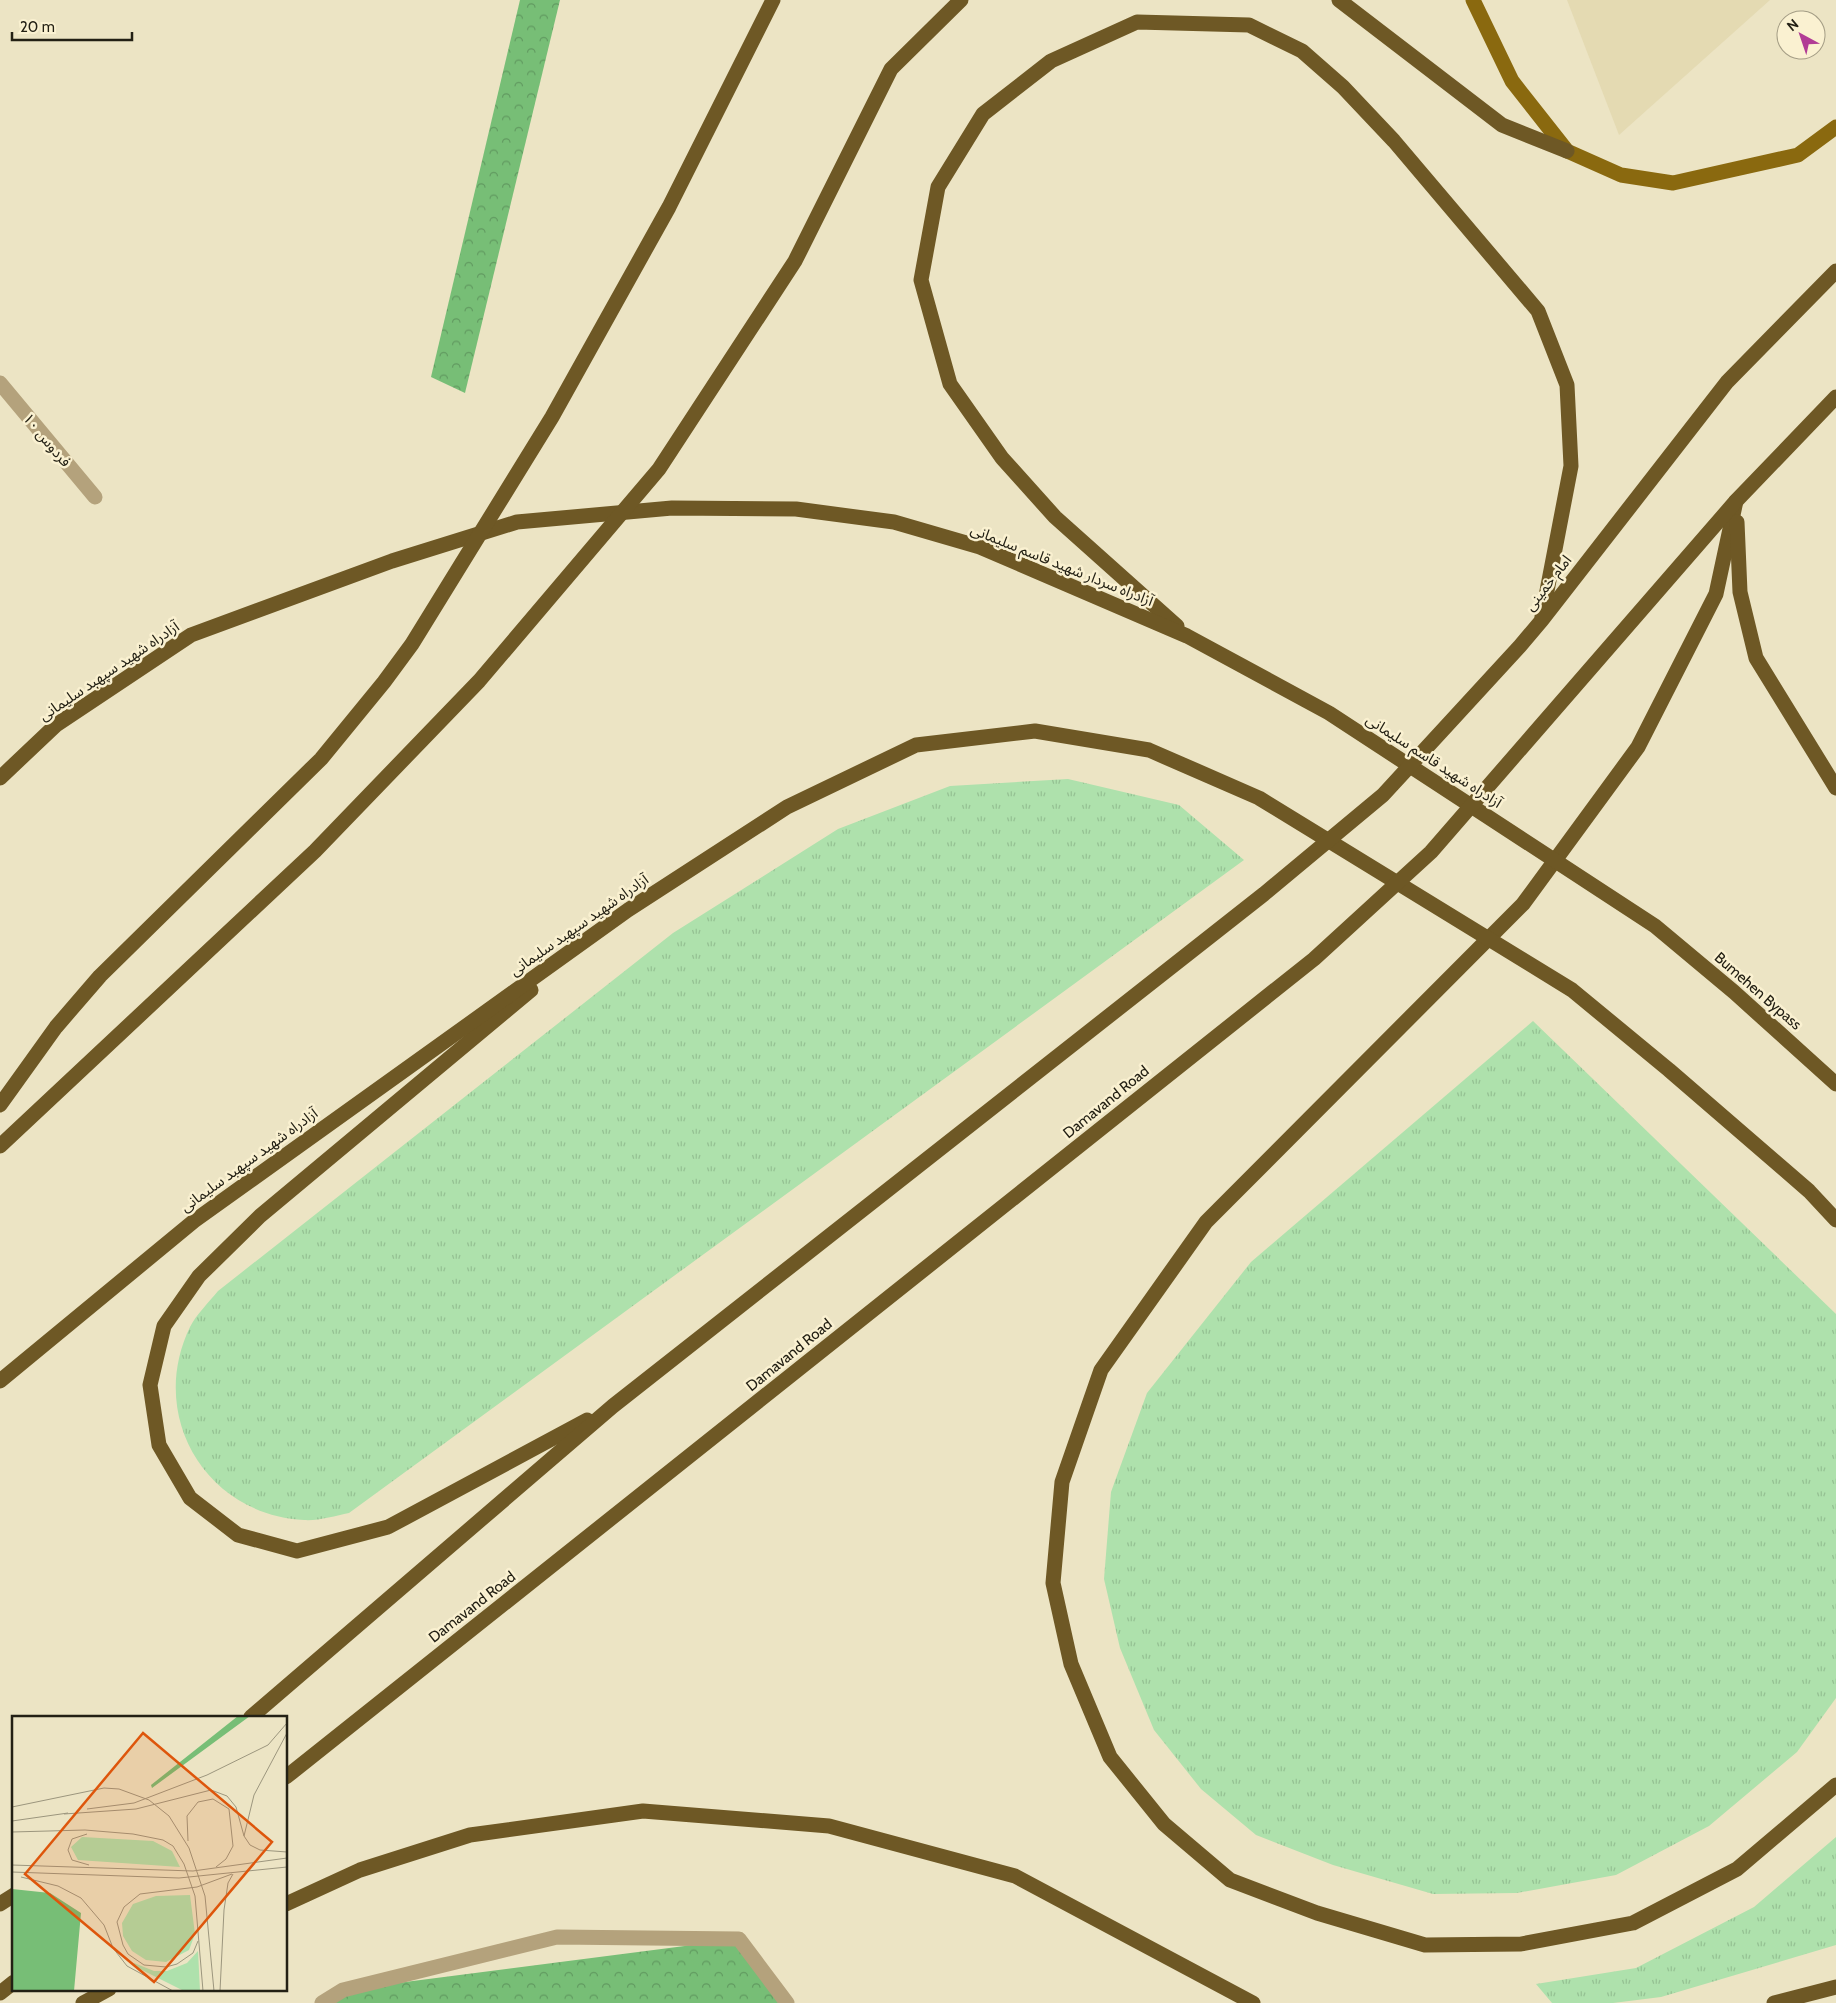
<svg xmlns="http://www.w3.org/2000/svg" width="1836" height="2003" viewBox="0 0 1836 2003" font-family="Cabin,'Noto Sans Arabic',sans-serif">
<defs>
<pattern id="grass-tufts" width="24" height="20" patternUnits="userSpaceOnUse" patternTransform="scale(1.25)"><rect width="24" height="20" fill="#aee1ac"/><path d="M3 7l-1-3M5 7V3M7 7l1-3M15 17l-1-3M17 17v-4M19 17l1-3" fill="none" stroke="#95c193"/></pattern>
<pattern id="forest-crowns" width="20" height="18" patternUnits="userSpaceOnUse" patternTransform="scale(1.25)"><rect width="20" height="18" fill="#77be76"/><path d="M2 6a3 3 0 1 1 6 0M12 15a3 3 0 1 1 6 0" fill="none" stroke="#619a60"/></pattern>
</defs>
<rect width="100%" height="100%" fill="#ece4c4"/>
<polygon fill="#e4dab2" points="1567,0 1770,0 1619,135"/>
<g fill="url(#grass-tufts)">
<path d="M1068,779L1179,805L1244,860L349,1513C335,1516 318,1521 304,1520C206,1515 147,1416 190,1327C196,1315 209,1302 218,1291L673,933L838,829L950,786Z"/>
<polygon points="1533,1021 1836,1314 1836,1698 1797,1752 1709,1826 1616,1875 1517,1893 1433,1894 1333,1865 1256,1835 1201,1789 1154,1730 1120,1648 1104,1579 1111,1492 1147,1393 1251,1262"/>
<polygon points="1836,1837 1836,1945 1661,1997 1613,2003 1552,2003 1536,1984 1636,1968 1754,1907"/>
</g>
<g fill="url(#forest-crowns)">
<polygon points="520,0 560,0 465,393 431,377"/>
<polygon points="739,1939 784,2003 323,2003 343,1990"/>
</g>
<g fill="none" stroke-linecap="round" stroke-linejoin="round">
<g stroke="#b4a27c" stroke-width="15">
<polyline points="0,383 95,497"/>
<polyline points="322,2003 343,1990 557,1937 739,1939 787,2003"/>
</g>
<polyline stroke="#8a690f" stroke-width="15" points="1473,0 1512,81 1567,151 1621,175 1673,183 1798,155 1836,127"/>
<g stroke="#6e5825" stroke-width="15">
<polyline points="1339,0 1502,125 1567,151"/>
<polyline points="1736,501 1716,594 1638,747 1523,904 1206,1222 1101,1370 1062,1482 1053,1583 1071,1664 1110,1757 1164,1824 1230,1880 1317,1913 1425,1945 1521,1944 1633,1923 1737,1869 1836,1785"/>
<polyline points="1737,522 1740,592 1756,658 1836,788"/>
<polyline points="1177,626 1055,517 1002,458 950,384 921,280 938,187 983,114 1051,61 1137,22 1249,25 1302,51 1343,87 1394,141 1538,311 1567,385 1571,466 1542,617"/>
<polyline points="0,778 56,725 191,635 392,561 517,522 672,508 796,509 894,522 980,547 1187,636 1329,713 1655,926 1734,992 1836,1084"/>
<polyline points="531,990 260,1216 199,1276 164,1326 150,1385 159,1445 190,1498 238,1535 297,1551 388,1527 587,1420"/>
<polyline points="0,1105 56,1027 100,976 321,759 384,682 412,644 552,417 669,207 773,0"/>
<polyline points="0,1146 315,851 479,681 659,469 795,261 891,69 961,0"/>
<polyline points="0,1381 194,1221 628,910 787,807 916,745 1035,731 1149,750 1259,798 1572,990 1669,1070 1809,1191 1836,1220"/>
<polyline points="251,1717 613,1406 1264,894 1383,795 1520,646 1542,620 1727,382 1836,271"/>
<polyline points="286,1777 1314,959 1431,852 1736,501 1836,397"/>
<polyline points="0,1904 14,1895"/>
<polyline points="286,1904 360,1870 470,1835 643,1811 829,1826 1015,1876 1253,2003"/>
<polyline points="0,1993 14,1982"/>
<polyline points="83,2003 109,1989"/>
<polyline points="1774,2003 1836,1987"/>
</g>
</g>
<g text-anchor="middle" dominant-baseline="central" stroke-width="5" stroke-linejoin="round" paint-order="stroke">
<g font-size="15" fill="#232014" stroke="#faf1d1">
<text transform="translate(47 440) rotate(50)">فردوس ۱۰</text>
<text transform="translate(1062 565) rotate(22)">آزادراه سردار شهید قاسم سلیمانی</text>
<text transform="translate(1548 583) rotate(-52)">امام خمینی</text>
<text transform="translate(109 671) rotate(-34)">آزادراه شهید سپهبد سلیمانی</text>
<text transform="translate(1434 761) rotate(33)">آزادراه شهید قاسم سلیمانی</text>
<text transform="translate(579 925) rotate(-35)">آزادراه شهید سپهبد سلیمانی</text>
<text transform="translate(1758 991) rotate(41)">Bumehen Bypass</text>
<text transform="translate(1106 1102) rotate(-39)">Damavand Road</text>
<text transform="translate(249 1160) rotate(-36)">آزادراه شهید سپهبد سلیمانی</text>
<text transform="translate(789 1355) rotate(-39)">Damavand Road</text>
<text transform="translate(472 1607) rotate(-38)">Damavand Road</text>
</g>
</g>
<g transform="translate(12 1716)">
<rect width="275" height="275" fill="#ece4c4"/>
<path d="M70,121L141,125L160,135L168,151L66,144L59,131ZM178,179L183,218L177,234L154,246L134,244L120,235L111,220L110,207L121,188L144,180ZM186,235L188,275H172L122,250V247L142,255H155L175,247Z" fill="#aee1ac"/>
<path d="M226,0H238L140,72L139,69ZM0,173L38,177L69,197L62,275H0Z" fill="#77be76"/>
<path fill="none" stroke="#9c967e" stroke-width="1" d="M275,17L242,79L232,120L238,129L248,134L275,136M195,59L256,29L275,7M0,91L92,72L107,73L137,84L157,100L177,132L193,180L202,275M75,93L122,87L195,59M52,98L124,93L199,74L215,80L224,91L232,120M0,105L56,97M0,116L73,114L121,118L151,124L161,130L172,148L183,180L191,275M75,118L60,123L56,134L60,144L77,149M176,125L175,100L186,86L201,83L217,93L221,130L214,143L204,151M0,149L181,155L275,142M0,156L167,162L275,151M9,161L46,170L69,182L92,209L101,232L115,250L161,275M186,225L181,237L165,248L154,251L132,249L116,238L111,229L105,206L112,191L128,178L185,171L220,158M208,275L212,194L216,167L221,158"/>
<path fill="#de560c" fill-opacity="0.15" stroke="#de560c" stroke-width="2.5" d="M131,17L260,126L142,266L13,158Z"/>
<rect width="275" height="275" fill="none" stroke="#232014" stroke-width="2.5"/>
</g>
<g transform="translate(1801 35) rotate(320)"><circle r="24" fill="#faf1d1" stroke="#a49d85"/>
<path d="M0-4L9 19L0 12L-9 19Z" fill="#b13c95"/>
<text y="-8" font-size="14" font-weight="bold" text-anchor="middle" fill="#232014">N</text>
</g>
<path d="M12 32v8h120v-8" fill="none" stroke="#232014" stroke-width="2.5"/>
<text x="20" y="32" font-size="15" fill="#232014" stroke="#faf1d1" stroke-width="4" paint-order="stroke">20 m</text>
</svg>
